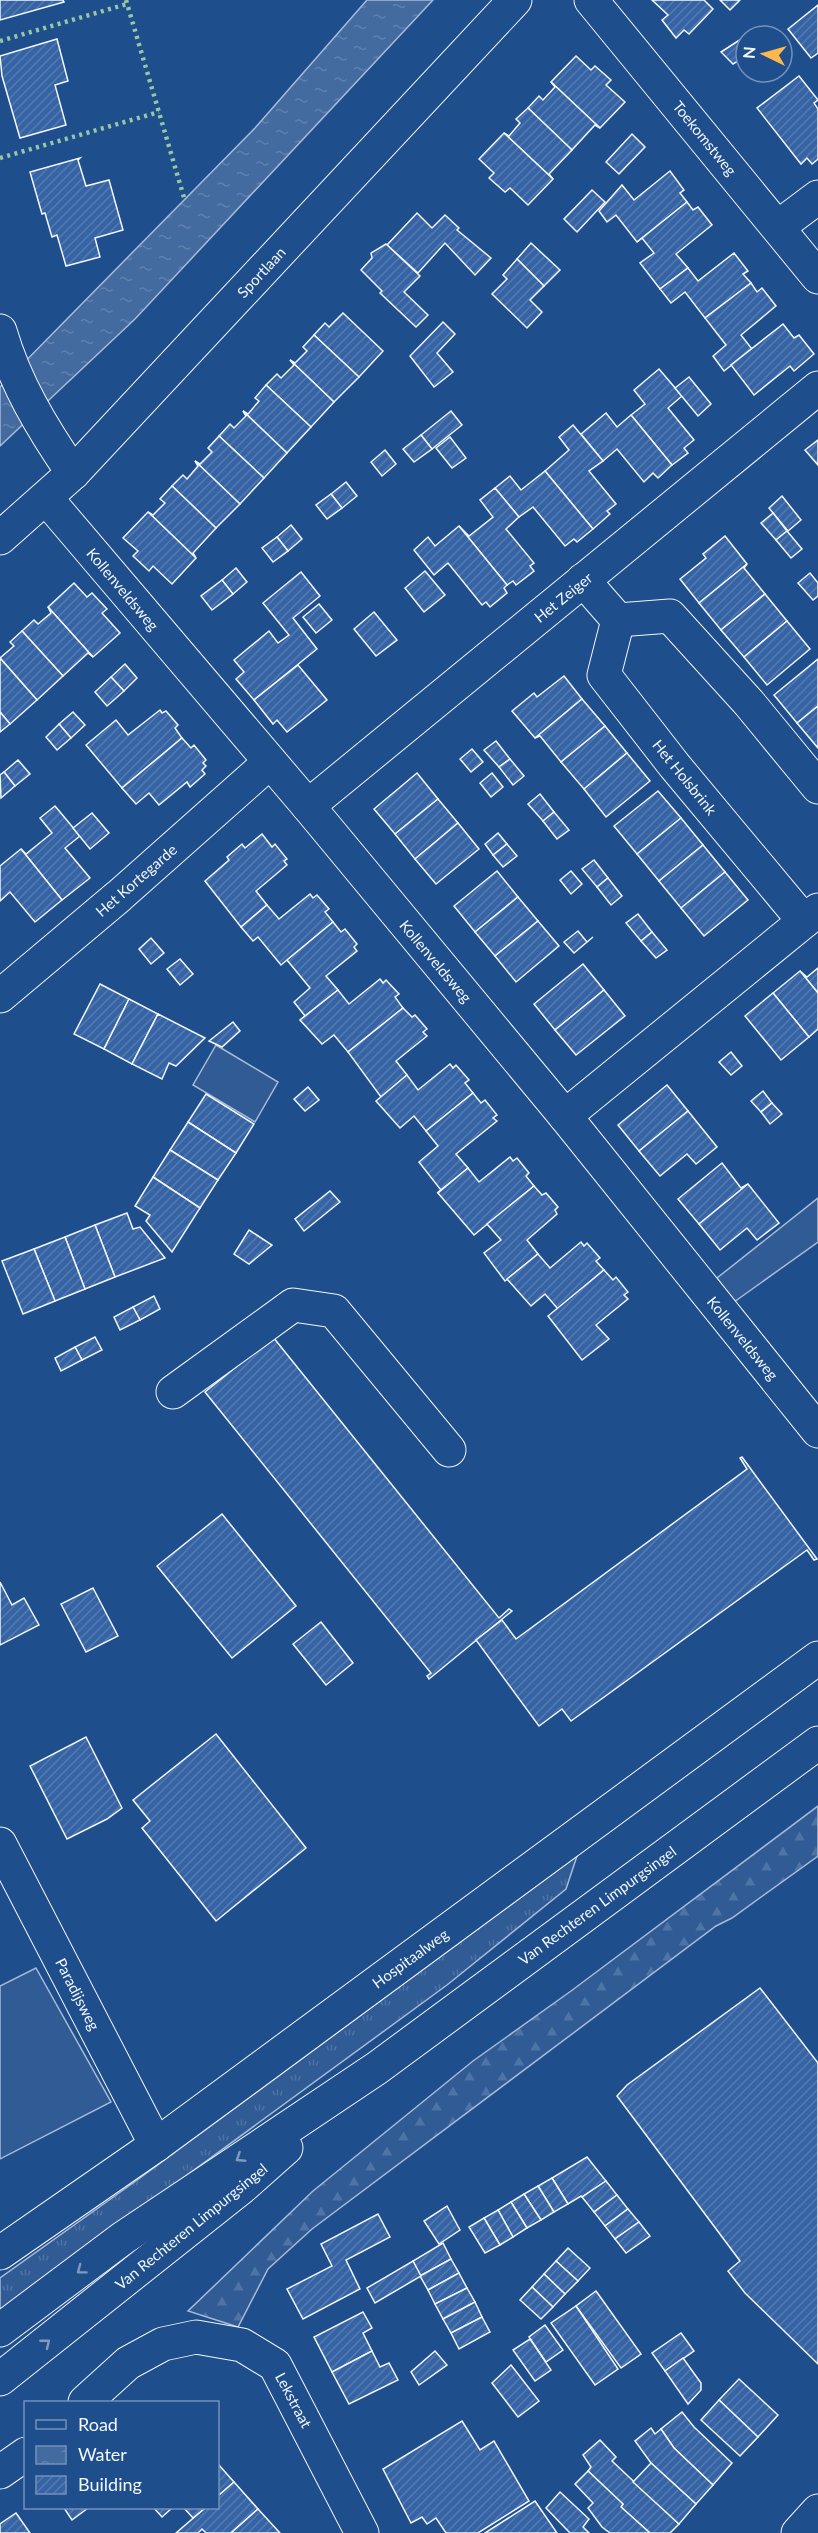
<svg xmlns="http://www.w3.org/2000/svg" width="818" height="2533" viewBox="0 0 818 2533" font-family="Lato,sans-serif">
<defs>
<pattern id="grass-tufts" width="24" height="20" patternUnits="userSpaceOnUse" patternTransform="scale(1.5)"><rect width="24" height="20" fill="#305b95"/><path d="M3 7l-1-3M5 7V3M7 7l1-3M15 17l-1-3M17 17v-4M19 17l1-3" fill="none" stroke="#4e73a5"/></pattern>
<pattern id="forest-firs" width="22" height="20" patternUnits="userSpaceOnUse" patternTransform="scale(1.5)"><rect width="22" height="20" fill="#305b95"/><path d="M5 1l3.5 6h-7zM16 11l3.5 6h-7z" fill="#4e73a5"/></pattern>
<pattern id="water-ripples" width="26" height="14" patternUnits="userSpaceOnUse" patternTransform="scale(1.5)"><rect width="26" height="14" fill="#446ba0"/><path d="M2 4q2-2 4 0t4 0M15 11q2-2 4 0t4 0" fill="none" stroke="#5f81ae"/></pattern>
<pattern id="building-hatch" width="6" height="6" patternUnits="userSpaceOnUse" patternTransform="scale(1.5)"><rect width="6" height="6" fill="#3563a3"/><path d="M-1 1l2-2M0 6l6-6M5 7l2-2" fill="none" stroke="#537ab1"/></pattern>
</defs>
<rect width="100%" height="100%" fill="#1f4e8c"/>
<polygon fill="url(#grass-tufts)" stroke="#a8bbd7" stroke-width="1.5" points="577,1856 566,1889 447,1985 0,2312 0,2278 140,2178"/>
<polygon fill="url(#forest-firs)" stroke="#a8bbd7" stroke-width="1.5" points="818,1806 818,1856 732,1918 716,1926 312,2229 268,2269 238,2327 188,2311 313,2191 473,2061 571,1991"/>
<g fill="#305b95" stroke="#a8bbd7" stroke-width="1.5">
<polygon points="216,1045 278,1082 255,1122 193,1085"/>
<polygon points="818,1198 818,1242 734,1302 717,1278"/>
<polygon points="36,1968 111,2102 0,2159 0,1986"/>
</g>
<polygon fill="url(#water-ripples)" stroke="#a8bbd7" stroke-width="1.5" points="367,0 433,0 135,319 0,446 0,387 255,128"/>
<g fill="url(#building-hatch)" stroke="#f2f6ff" stroke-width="1.5">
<polygon points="0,0 63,0 64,2 0,20"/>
<polygon points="652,0 704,0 713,9 689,34 684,30 676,38 662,20 668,15"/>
<polygon points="720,0 740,0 730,10"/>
<polygon points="818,5 818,53 811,58 788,29"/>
<polygon points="752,32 757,36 746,36 746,56 733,64 721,52"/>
<polygon points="57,39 68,81 55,85 66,125 20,138 2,76 0,56"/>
<polygon points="576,56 591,70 595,66 611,80 606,85 625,102 600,128 551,82"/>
<polygon points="799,76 818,100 814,103 818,109 818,159 812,164 807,158 801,164 757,108"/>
<polygon points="551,82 600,128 595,125 572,150 528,108 539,96 543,100 555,87"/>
<polygon points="528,108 572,150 549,174 553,179 504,133 509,136 520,123 516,119"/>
<polygon points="504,133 553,179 528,205 510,188 505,192 489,178 494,173 479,159"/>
<polygon points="632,134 645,147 619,174 606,162"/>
<polygon points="80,158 78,160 86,186 109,180 123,230 95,238 100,257 66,266 57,235 52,237 45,213 42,214 30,172"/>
<polygon points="670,171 684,190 680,193 687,202 637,242 616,215 607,222 599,211 622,185 634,200"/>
<polygon points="592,190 605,202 577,232 564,219"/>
<polygon points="687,202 693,210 698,207 712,225 676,254 688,268 660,289 640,263 654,253 642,238 637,242"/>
<polygon points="417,213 432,228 445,215 459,228 457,230 491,258 475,275 445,243 418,273 387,245"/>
<polygon points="531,243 560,270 544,286 517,259"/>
<polygon points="386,244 420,276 404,292 428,315 416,327 380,293 382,291 361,270 372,258 371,253"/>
<polygon points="734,253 748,271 743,274 751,283 705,318 685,292 671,303 660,289 688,268 698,281"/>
<polygon points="517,259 544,286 530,300 542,312 527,328 492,294 507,279 503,275"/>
<polygon points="751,283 757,292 762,288 776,306 741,335 752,349 724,371 713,356 726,345 705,318"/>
<polygon points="343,313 383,351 359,377 314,335 325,323 329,327"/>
<polygon points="443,322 455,334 437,353 453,372 434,387 410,356"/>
<polygon points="783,324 794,338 799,335 814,354 794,371 790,366 754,395 731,365"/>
<polygon points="314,335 359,377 334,402 290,360 295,363 307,351 303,347"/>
<polygon points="290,360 334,402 311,427 266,385 277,374 281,378 294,365"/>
<polygon points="659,369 682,396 668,408 694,440 684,448 688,453 672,465 631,415 645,404 634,390"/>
<polygon points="689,377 711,404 698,416 675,388"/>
<polygon points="266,385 311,427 287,453 243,411 248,414 259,401 255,398"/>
<polygon points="243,411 287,453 264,478 219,436 230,424 234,428 246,416"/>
<polygon points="451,411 462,425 432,449 421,435"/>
<polygon points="606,413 617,427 631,415 672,465 658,478 653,473 644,482 617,449 603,461 581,434"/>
<polygon points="573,425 603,461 589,471 616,504 607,511 610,514 593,529 545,471 569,450 559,437"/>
<polygon points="421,435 432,449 414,462 403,449"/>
<polygon points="219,436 264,478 240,504 195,461 200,464 212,452 208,448"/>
<polygon points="450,437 466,458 452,468 436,448"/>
<polygon points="818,440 818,465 805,450"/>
<polygon points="385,450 396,464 382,476 371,462"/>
<polygon points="195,461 240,504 216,528 172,486 183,475 187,479 198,466"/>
<polygon points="545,471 593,529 577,542 574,539 565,546 533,507 519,517 495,488 510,476 521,490"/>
<polygon points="346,482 357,496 342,508 331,494"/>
<polygon points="172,486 216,528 193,553 196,558 148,512 153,515 165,503 160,499"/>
<polygon points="495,488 519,517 506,529 534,563 530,566 534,571 516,585 513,581 507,585 459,526 469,536 493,517 480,500"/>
<polygon points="331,494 342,508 327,519 316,505"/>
<polygon points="782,496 801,520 788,531 769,508"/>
<polygon points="148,512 196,558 172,584 153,566 149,571 133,556 138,551 123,538"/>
<polygon points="773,513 787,531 776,540 761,523"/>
<polygon points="291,525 302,539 288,551 277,537"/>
<polygon points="459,526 507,585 504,588 507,593 490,607 486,602 482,605 448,563 434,575 414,550 428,537 435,546"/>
<polygon points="787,531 802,549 791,558 776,540"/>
<polygon points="725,536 747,564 699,603 680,579 706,558 703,554"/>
<polygon points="277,537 288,551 273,562 262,548"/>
<polygon points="747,564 744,568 765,594 721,630 699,603"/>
<polygon points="236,568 247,582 233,594 222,580"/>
<polygon points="425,571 445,595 424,612 405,588"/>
<polygon points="301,572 320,596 293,618 317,649 254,700 236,679 244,672 234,660 269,631 278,643 289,635 263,603"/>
<polygon points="810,573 818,583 818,596 813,600 798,583"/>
<polygon points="222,580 233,594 212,610 201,596"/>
<polygon points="74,583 87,597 92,593 107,609 102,613 120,633 93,657 48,607"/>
<polygon points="765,594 787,621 744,657 721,630"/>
<polygon points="319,604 332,620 316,633 303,617"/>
<polygon points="48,607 93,657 88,653 63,676 22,631 34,620 38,624 51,613"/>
<polygon points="374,612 397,640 376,656 354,629"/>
<polygon points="787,621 810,649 767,685 744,657"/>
<polygon points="22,631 63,676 37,700 0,658 14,646 10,642"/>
<polygon points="0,658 37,700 10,724 0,712"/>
<polygon points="818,659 818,706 797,723 774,695"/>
<polygon points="125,664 137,678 124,691 111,677"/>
<polygon points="298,665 327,700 287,732 277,720 273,724 254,700"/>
<polygon points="564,676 582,699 535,738 512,711 534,693 537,697"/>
<polygon points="111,677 124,691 107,706 95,692"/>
<polygon points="582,699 605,726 561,762 540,736 535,738"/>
<polygon points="818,706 818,748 797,723"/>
<polygon points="160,710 162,713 166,711 178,725 175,728 182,738 122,788 86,745 116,720 128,735"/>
<polygon points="0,712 10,724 0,732"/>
<polygon points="73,712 85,725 71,738 59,724"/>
<polygon points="59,724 71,738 57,750 46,737"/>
<polygon points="605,726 627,753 584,789 561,762"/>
<polygon points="182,738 191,748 194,745 206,760 203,763 206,766 202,770 205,774 190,787 187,782 159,805 149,793 136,804 122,788"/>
<polygon points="496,741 510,759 499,767 484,750"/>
<polygon points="472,749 483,762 471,772 460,759"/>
<polygon points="627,753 650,781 606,817 584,789"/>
<polygon points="510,759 524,776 513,785 499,767"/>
<polygon points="18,760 30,774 15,786 4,772"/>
<polygon points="4,772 15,786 1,798 0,775"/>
<polygon points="417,773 438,799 395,834 374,809"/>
<polygon points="492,773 503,787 491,797 480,783"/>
<polygon points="658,791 681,818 637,854 614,826"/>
<polygon points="540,794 554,812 543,821 528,804"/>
<polygon points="438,799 458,823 415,859 395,834"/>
<polygon points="55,806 80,836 65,848 90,878 62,900 21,849 26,854 52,833 40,818"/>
<polygon points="554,812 569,830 557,839 543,821"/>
<polygon points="92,813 109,833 90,849 73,828"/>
<polygon points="681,818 703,845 659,881 637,854"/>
<polygon points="458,823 479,849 436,884 415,859"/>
<polygon points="498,833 507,844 493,855 485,844"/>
<polygon points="262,834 272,847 275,844 287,859 284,861 287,865 256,891 267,905 241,927 205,881 229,860 227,857 242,844 245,848"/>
<polygon points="507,844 517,856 503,867 493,855"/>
<polygon points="703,845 725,872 681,908 659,881"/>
<polygon points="21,849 62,900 35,922 10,892 0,901 0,866"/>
<polygon points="594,860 608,878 597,887 582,869"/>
<polygon points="497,871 518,897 475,932 454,906"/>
<polygon points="571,871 582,884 571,894 560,880"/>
<polygon points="725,872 748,900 704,936 681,908"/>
<polygon points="608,878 622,896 611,905 597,887"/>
<polygon points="310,894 313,898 317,895 329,909 325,912 333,922 281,965 258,937 253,941 241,927 267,905 279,919"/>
<polygon points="518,897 538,921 495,956 475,932"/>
<polygon points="638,914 652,932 641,941 626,923"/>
<polygon points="538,921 559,946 516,982 495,956"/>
<polygon points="333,922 341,932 345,929 357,944 354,947 357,951 326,976 338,990 300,1020 305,1016 294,1002 310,988 287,960"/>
<polygon points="578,931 587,942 593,937 574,953 564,942"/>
<polygon points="652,932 667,950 656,958 641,941"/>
<polygon points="151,938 164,953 151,964 139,949"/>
<polygon points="180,959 193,974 180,985 167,969"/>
<polygon points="583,964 604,990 555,1030 534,1004"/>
<polygon points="818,968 818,993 800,971 807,977"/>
<polygon points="800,971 818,993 818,1029 809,1037 773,993"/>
<polygon points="380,979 383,983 386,980 399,994 395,997 403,1008 348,1052 334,1035 322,1044 300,1020 338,990 349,1004"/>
<polygon points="100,984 129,999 104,1049 74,1034"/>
<polygon points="604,990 625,1016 576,1055 555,1030"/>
<polygon points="773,993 809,1037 781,1060 745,1016"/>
<polygon points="129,999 158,1014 132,1064 104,1049"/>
<polygon points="403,1008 412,1017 415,1015 427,1029 423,1032 427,1036 396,1061 407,1075 381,1097 348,1052"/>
<polygon points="158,1014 205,1038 176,1066 169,1063 162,1079 132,1064"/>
<polygon points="233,1022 240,1031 222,1047 209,1041"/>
<polygon points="731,1052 742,1066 731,1075 719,1062"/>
<polygon points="450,1064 453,1068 456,1065 469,1080 465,1083 473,1093 426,1131 414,1116 400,1128 376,1101 407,1075 418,1090"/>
<polygon points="667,1085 688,1111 639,1151 618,1125"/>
<polygon points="308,1087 319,1100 305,1111 294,1099"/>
<polygon points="763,1091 772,1103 761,1112 751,1101"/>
<polygon points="473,1093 481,1103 485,1100 497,1115 493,1118 497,1121 456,1154 468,1168 437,1193 441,1190 419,1162 438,1146 426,1131"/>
<polygon points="206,1094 254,1124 236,1153 188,1122"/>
<polygon points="772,1103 782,1114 770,1124 761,1112"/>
<polygon points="688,1111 717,1147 696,1164 687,1154 660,1176 639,1151"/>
<polygon points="188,1122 236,1153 218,1180 170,1150"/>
<polygon points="170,1150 218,1180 200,1208 153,1177"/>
<polygon points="510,1157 513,1161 517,1158 529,1173 526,1176 534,1186 474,1235 438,1193 468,1168 479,1182"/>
<polygon points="722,1163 741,1188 748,1184 699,1224 678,1199"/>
<polygon points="153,1177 200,1208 172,1252 146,1221 150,1215 135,1206"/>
<polygon points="748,1184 779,1223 757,1240 747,1228 720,1250 699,1224"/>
<polygon points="534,1186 542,1195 546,1193 558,1207 555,1210 557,1214 527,1240 538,1254 505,1281 484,1253 501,1240 487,1224"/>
<polygon points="330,1191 340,1202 304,1231 295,1219"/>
<polygon points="127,1213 133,1229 140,1227 165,1258 115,1277 95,1225"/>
<polygon points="95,1225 115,1277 85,1289 65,1237"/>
<polygon points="249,1230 272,1245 249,1264 234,1254"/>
<polygon points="65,1237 85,1289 55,1301 34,1249"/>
<polygon points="581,1242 584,1246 587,1243 600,1258 596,1261 604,1270 558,1309 545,1294 531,1306 507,1279 538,1254 550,1268"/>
<polygon points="34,1249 55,1301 23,1314 2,1261"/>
<polygon points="604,1270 613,1280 616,1277 628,1292 624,1295 628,1299 596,1325 609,1339 582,1360 548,1316"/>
<polygon points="154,1296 160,1309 140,1320 133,1307"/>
<polygon points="133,1307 140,1320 120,1330 114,1317"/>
<polygon points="95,1337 102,1350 82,1360 75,1347"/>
<polygon points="273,1337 499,1618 509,1609 512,1611 429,1679 427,1676 431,1673 205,1392"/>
<polygon points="75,1347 82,1360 61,1371 55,1358"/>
<polygon points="742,1457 817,1559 814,1560 807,1550 571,1721 562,1709 539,1726 476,1640 502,1620 516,1639 747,1469 740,1458"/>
<polygon points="222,1514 296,1606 232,1658 157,1566"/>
<polygon points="0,1582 12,1605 24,1598 39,1625 0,1645"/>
<polygon points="93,1588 118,1636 86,1652 61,1604"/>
<polygon points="321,1622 353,1663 326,1685 293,1644"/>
<polygon points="216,1734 306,1848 216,1921 142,1828 150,1821 133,1800"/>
<polygon points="86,1737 122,1808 107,1819 67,1839 30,1766"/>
<polygon points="760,1988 818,2063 818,2364 745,2293 728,2271 740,2261 617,2096 627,2085"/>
<polygon points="587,2157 606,2181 582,2197 581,2196 568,2204 552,2178"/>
<polygon points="552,2178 568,2204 554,2212 538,2186"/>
<polygon points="606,2181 617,2195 594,2212 582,2197"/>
<polygon points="538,2186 554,2212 541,2220 524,2194"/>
<polygon points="524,2194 541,2220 527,2228 511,2202"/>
<polygon points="617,2195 628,2209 605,2226 594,2212"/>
<polygon points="511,2202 527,2228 513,2237 498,2210"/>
<polygon points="447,2206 460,2230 439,2244 424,2221"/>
<polygon points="628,2209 639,2222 615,2239 605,2226"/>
<polygon points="498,2210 513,2237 500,2245 484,2218"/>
<polygon points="378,2214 390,2237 346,2260 360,2289 303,2319 287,2289 332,2266 321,2244"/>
<polygon points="484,2218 500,2245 485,2253 469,2227"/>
<polygon points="639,2222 650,2236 626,2253 615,2239"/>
<polygon points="443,2243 451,2259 420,2276 413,2261"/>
<polygon points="568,2248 590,2268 578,2281 556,2261"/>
<polygon points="451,2259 459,2273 428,2290 420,2276"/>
<polygon points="413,2261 421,2276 375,2303 367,2288"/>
<polygon points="556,2261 578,2281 565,2294 544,2274"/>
<polygon points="459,2273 467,2288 435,2304 428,2290"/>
<polygon points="544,2274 565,2294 553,2307 532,2287"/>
<polygon points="532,2287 553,2307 541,2319 520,2300"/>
<polygon points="467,2288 475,2302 443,2319 435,2304"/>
<polygon points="596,2291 641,2354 621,2368 576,2306"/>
<polygon points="475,2302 482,2317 451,2333 443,2319"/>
<polygon points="576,2306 618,2369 595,2385 551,2323"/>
<polygon points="363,2312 372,2328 363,2333 372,2351 332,2372 314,2337"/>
<polygon points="482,2317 490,2332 459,2349 451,2333"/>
<polygon points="545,2325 563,2350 546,2362 529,2337"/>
<polygon points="681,2333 694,2351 665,2371 652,2353"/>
<polygon points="530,2339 551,2370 535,2381 513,2350"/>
<polygon points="372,2351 380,2367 389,2363 398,2380 349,2404 332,2372"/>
<polygon points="435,2351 447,2365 419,2385 411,2372"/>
<polygon points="683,2358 701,2383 701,2390 688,2404 665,2371"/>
<polygon points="511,2365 539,2401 518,2417 492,2383"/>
<polygon points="739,2379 778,2415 758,2437 719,2400"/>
<polygon points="719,2400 758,2437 740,2456 701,2420"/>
<polygon points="682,2412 694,2427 732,2463 713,2485 674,2448 661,2429"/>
<polygon points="462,2421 480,2450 494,2441 529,2501 478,2533 446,2533 436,2518 427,2524 422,2517 411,2523 383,2469"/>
<polygon points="651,2428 655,2434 661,2429 674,2448 713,2485 696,2504 651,2463 635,2441"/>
<polygon points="600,2440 616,2457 612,2461 679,2524 670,2533 650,2533 621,2507 623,2504 588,2471 591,2467 583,2455"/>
<polygon points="651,2463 696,2504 679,2524 633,2482"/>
<polygon points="218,2464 234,2482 218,2496"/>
<polygon points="588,2471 623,2504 621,2507 650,2533 610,2533 602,2527 588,2508 593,2503 575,2484"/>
<polygon points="234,2482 258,2509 231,2533 206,2533 202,2529 198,2533 176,2533 205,2508 218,2508 218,2496"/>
<polygon points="560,2492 589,2519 583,2527 589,2533 570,2533 546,2508"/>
<polygon points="535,2501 557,2533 485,2533"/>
<polygon points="64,2508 88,2508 72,2520"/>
<polygon points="154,2508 172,2508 162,2517"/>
<polygon points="184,2508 205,2508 193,2518"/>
<polygon points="258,2509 280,2533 231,2533"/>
<polygon points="16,2513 30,2533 0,2533 0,2524"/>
</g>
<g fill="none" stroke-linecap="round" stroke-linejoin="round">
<g stroke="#f2f6ff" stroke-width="35">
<g id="minor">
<polyline points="591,0 818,277"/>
<polyline points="778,227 818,197"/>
<path d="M0,331C15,383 42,428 73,473"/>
<polyline points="46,498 308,806 565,1116 818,1431"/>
<polyline points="0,538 73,473 515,0"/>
<polyline points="583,580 618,620 604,675 674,765 804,921"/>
<polyline points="618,620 670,616 749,703 818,787"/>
<polyline points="308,806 818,388"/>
<polyline points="0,996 119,896 270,762"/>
<polyline points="565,1116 818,910"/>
<polyline points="173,1392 293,1305 334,1311 449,1450"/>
<polyline points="0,1844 156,2145"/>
<polyline points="0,2253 156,2145 818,1658"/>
<polyline points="85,2402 128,2363 163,2344 196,2337 242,2345 275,2365 362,2533"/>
<polyline points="0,2472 26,2454"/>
<polyline points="798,2533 818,2511"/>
</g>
</g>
<g stroke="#f2f6ff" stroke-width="35">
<g id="major">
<polyline points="0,2330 123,2238 377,2068 818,1743"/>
<polyline points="0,2379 242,2187 286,2148"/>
</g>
</g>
<use href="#minor" stroke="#1f4e8c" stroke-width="33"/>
<use href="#major" stroke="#1f4e8c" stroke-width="33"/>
<g stroke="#97c8a6" stroke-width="4.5" stroke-dasharray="3 4.5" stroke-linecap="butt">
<polyline points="126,0 185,201"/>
<polyline points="0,41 127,4"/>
<polyline points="0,158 159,112"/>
</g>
</g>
<defs><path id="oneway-chevron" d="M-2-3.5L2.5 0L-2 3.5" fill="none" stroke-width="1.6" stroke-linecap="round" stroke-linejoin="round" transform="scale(1.5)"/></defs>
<g stroke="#7e9ac0">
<use href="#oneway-chevron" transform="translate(240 2158) rotate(147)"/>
<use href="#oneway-chevron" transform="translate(81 2270) rotate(143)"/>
<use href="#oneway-chevron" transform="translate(46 2343) rotate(-39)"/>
</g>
<g text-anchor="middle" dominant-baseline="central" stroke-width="4.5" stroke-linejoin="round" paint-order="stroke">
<g font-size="15" fill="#f2f6ff" stroke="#1f4e8c">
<text transform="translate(705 138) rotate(51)">Toekomstweg</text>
<text transform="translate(261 272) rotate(-47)">Sportlaan</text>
<text transform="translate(123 589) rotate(50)">Kollenveldsweg</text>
<text transform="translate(563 597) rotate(-39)">Het Zeiger</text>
<text transform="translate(685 777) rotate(51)">Het Holsbrink</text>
<text transform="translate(136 880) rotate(-41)">Het Kortegarde</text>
<text transform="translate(436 961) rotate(50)">Kollenveldsweg</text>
<text transform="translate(743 1338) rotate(51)">Kollenveldsweg</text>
<text transform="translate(597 1905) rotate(-36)">Van Rechteren Limpurgsingel</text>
<text transform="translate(410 1958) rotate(-36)">Hospitaalweg</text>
<text transform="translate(78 1994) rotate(63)">Paradijsweg</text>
<text transform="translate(191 2226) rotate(-39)">Van Rechteren Limpurgsingel</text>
<text transform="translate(294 2400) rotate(62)">Lekstraat</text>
</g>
</g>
<rect x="24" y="2401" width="195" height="108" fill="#1f4e8c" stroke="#7391ba" stroke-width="1.5"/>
<rect x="36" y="2420" width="30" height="9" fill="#1f4e8c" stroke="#7391ba" stroke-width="1.5"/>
<text x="78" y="2431" font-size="18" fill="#f2f6ff">Road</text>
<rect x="36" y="2446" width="30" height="18" fill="url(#water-ripples)" stroke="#7391ba" stroke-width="1.5"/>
<text x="78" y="2461" font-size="18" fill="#f2f6ff">Water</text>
<rect x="36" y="2476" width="30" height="18" fill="url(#building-hatch)" stroke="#7391ba" stroke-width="1.5"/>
<text x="78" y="2491" font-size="18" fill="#f2f6ff">Building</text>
<g transform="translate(764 54) rotate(275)"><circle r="28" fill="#1f4e8c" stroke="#7391ba" stroke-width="1.5"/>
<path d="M0-4.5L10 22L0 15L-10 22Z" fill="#ffb74d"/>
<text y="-9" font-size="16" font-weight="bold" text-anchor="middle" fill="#f2f6ff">N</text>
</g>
</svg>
